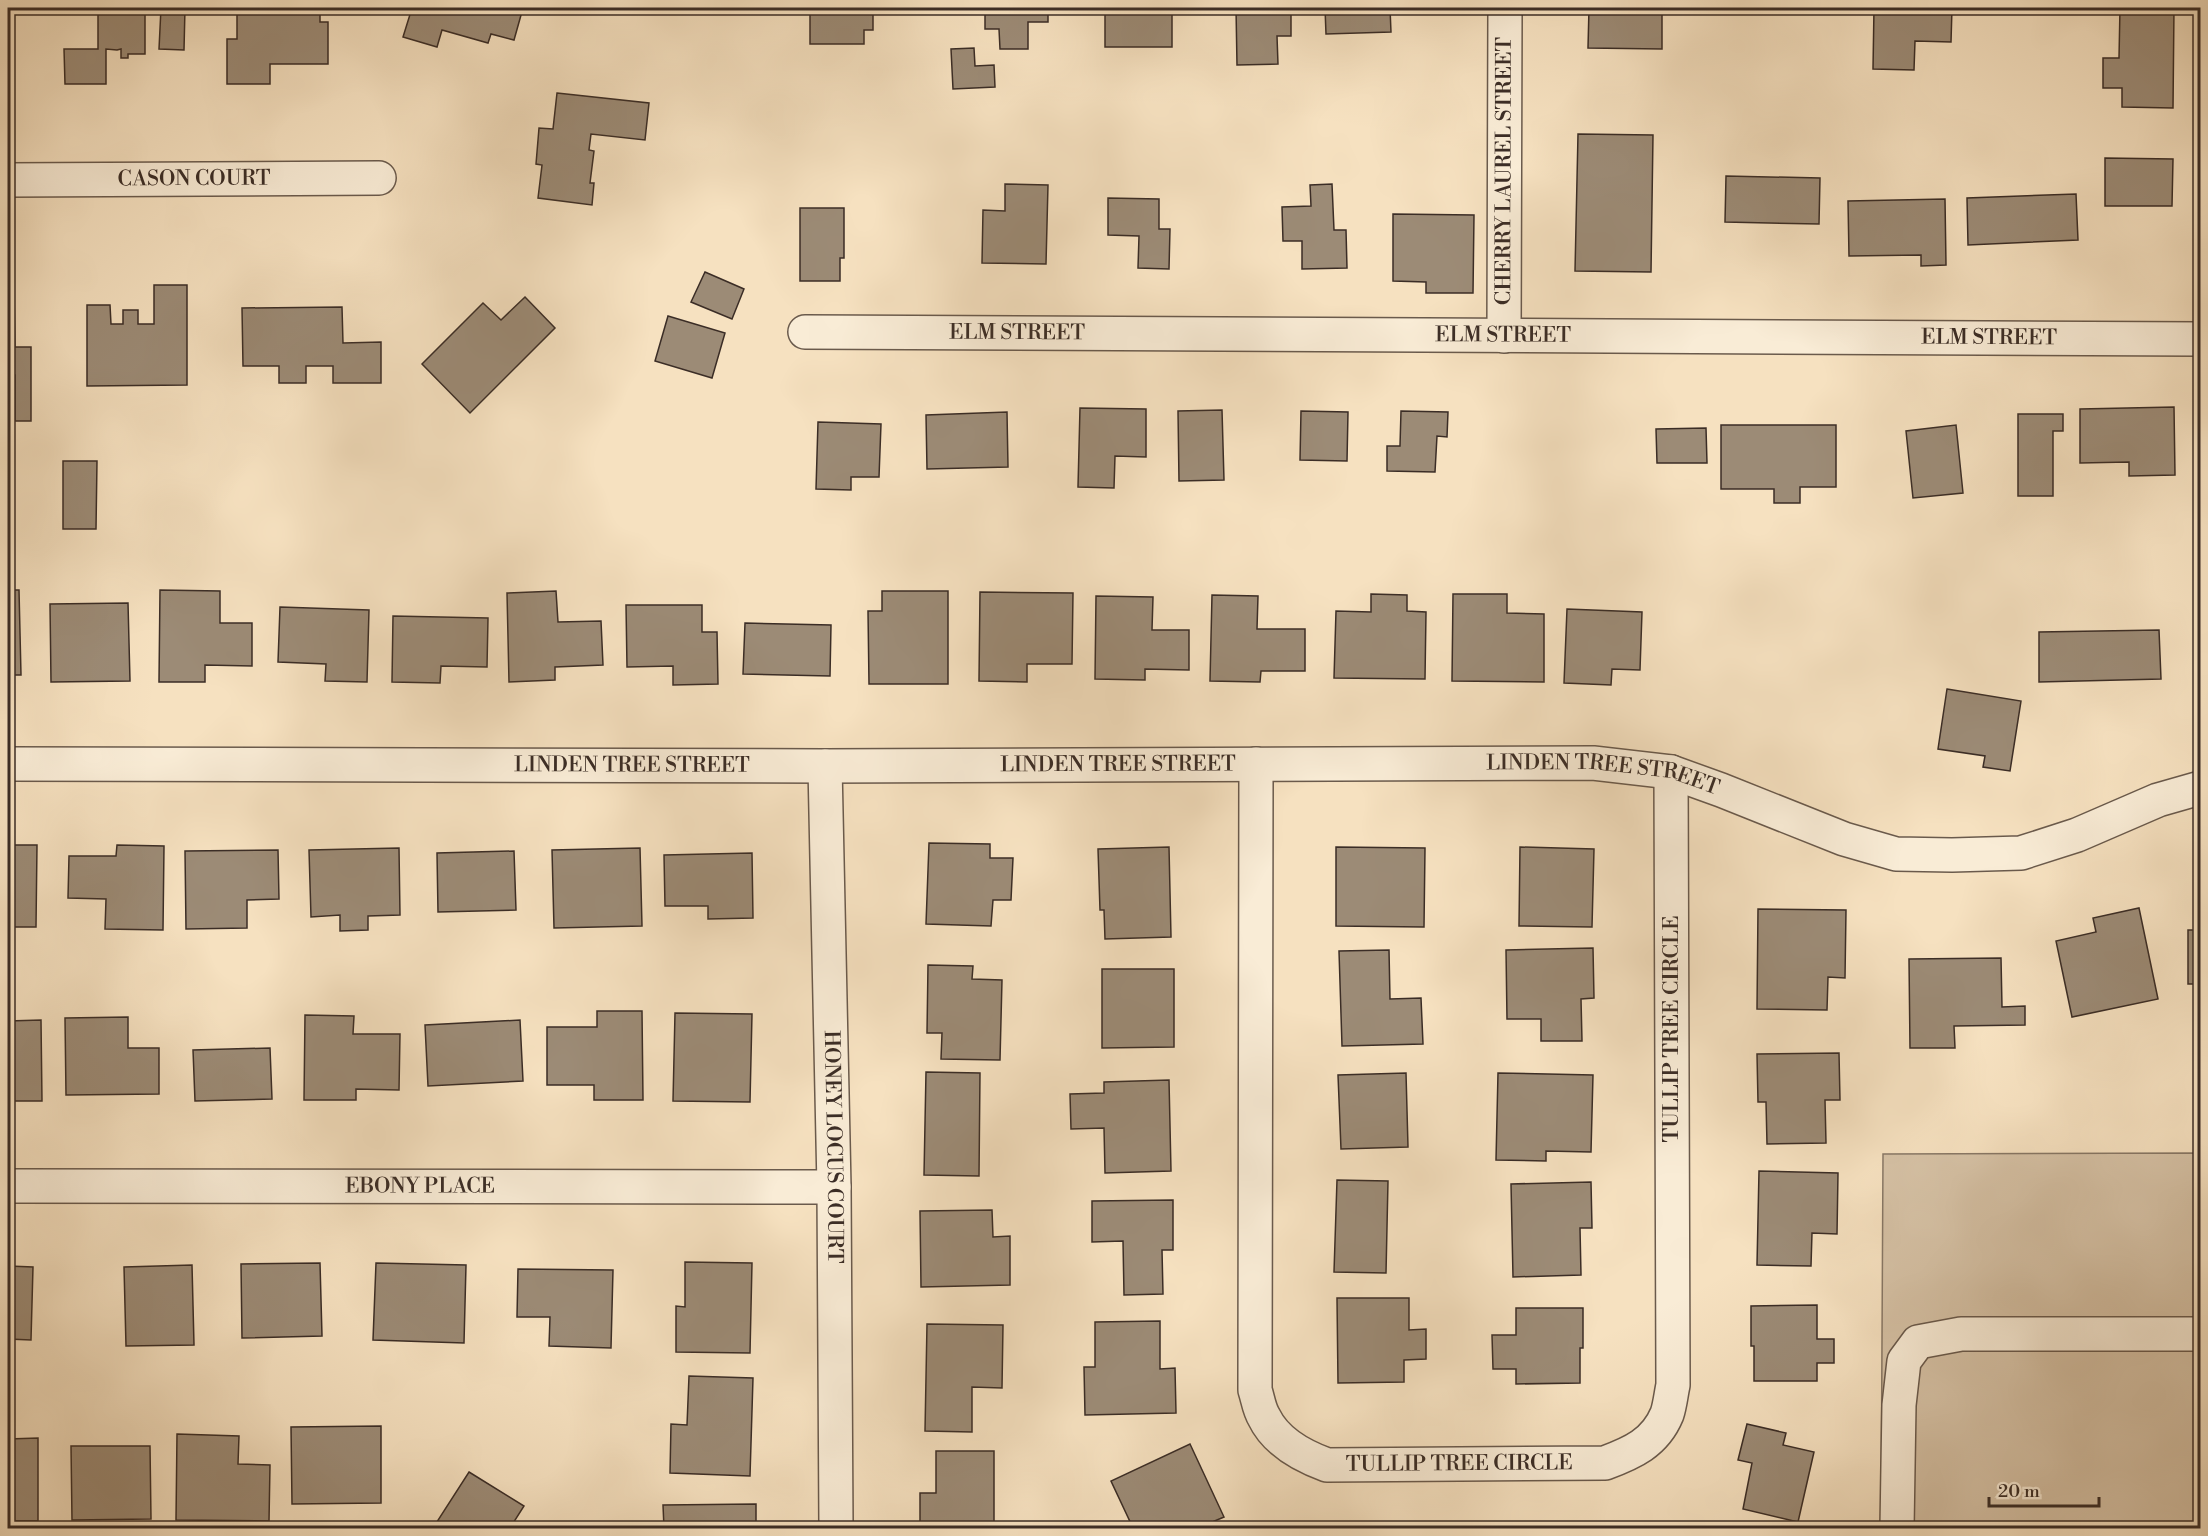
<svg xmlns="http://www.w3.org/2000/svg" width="2208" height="1536" viewBox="0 0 2208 1536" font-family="'Libre Bodoni',serif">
<rect width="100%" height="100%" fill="#f6e1c0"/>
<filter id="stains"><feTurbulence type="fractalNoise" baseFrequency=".00333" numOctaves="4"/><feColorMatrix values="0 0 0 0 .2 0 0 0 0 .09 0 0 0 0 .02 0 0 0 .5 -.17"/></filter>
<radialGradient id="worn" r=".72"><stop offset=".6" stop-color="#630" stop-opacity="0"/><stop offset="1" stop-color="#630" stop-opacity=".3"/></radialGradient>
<polygon fill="#d6c2a6" stroke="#887866" stroke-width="1.5" points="2200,1153 2200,1528 1881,1528 1883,1154"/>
<g fill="#9c8b76" stroke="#3b2d26" stroke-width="1.5">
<polygon points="98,8 145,8 145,54 128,54 128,58 121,58 121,49 117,50 106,49 106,84 65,84 64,49 98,49"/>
<polygon points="161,8 185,8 184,50 159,49"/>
<polygon points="237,8 320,8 320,22 328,22 328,64 270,64 270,84 227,84 227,39 237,39"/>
<polygon points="412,8 523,8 514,40 491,34 488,43 442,30 437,47 403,37"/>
<polygon points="810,8 873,8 873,30 864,30 864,44 810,44"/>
<polygon points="985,8 1048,8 1048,22 1028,22 1028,49 1000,49 999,29 985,29"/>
<rect x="1105" y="8" width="67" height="39"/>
<polygon points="1236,8 1291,8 1291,36 1277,36 1278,64 1237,65"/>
<polygon points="1325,8 1390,8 1391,32 1326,34"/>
<polygon points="1589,8 1644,8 1644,9 1662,10 1662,49 1588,48"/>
<polygon points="1874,8 1952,8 1951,42 1915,41 1914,70 1873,69"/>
<polygon points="2120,8 2174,8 2173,108 2122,107 2122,88 2103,88 2103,58 2119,58"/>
<rect x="8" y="35" width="1" height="48"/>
<polygon points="974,48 975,66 994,65 995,87 953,89 951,49"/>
<polygon points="557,93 649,103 645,140 591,134 589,150 594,151 590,183 594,183 592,205 538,198 542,165 536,164 539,128 553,129"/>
<polygon points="1578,134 1653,135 1651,272 1575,271"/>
<polygon points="2105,158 2173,159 2172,206 2105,206"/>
<polygon points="1726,176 1820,178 1819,224 1725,222"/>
<polygon points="1005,184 1048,185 1046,264 982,263 983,210 1005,211"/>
<polygon points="1332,184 1334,230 1346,230 1347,268 1302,269 1302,241 1283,241 1282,207 1311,206 1310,185"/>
<polygon points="2076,194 2078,240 1968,245 1967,198"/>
<polygon points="1108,198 1159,199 1159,229 1170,229 1169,269 1138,268 1139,236 1108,235"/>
<polygon points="1945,199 1946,265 1921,266 1921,255 1849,256 1848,201"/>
<polygon points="800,208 844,208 844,258 840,258 840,281 800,281"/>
<polygon points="1393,214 1474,215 1473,293 1426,293 1426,282 1393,281"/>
<polygon points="705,272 744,289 732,319 691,302"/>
<polygon points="154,285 187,285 187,385 87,386 87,305 110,305 111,324 123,324 123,310 138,310 138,324 154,324"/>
<polygon points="8,290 14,290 15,347 31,347 31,421 15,421 15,375 8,375"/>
<polygon points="525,297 555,328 470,413 422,364 483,303 501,320"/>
<polygon points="342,307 343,343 381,342 381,383 333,383 333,366 306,366 306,383 279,383 279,366 243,366 242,308"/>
<polygon points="668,316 725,333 712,378 655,361"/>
<polygon points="2174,407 2175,475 2129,476 2129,462 2080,463 2080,409"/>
<polygon points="1080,408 1146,409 1146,457 1115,456 1114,488 1078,487"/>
<polygon points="1222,410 1224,480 1179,481 1178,411"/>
<polygon points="1301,411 1348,412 1347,461 1300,460"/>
<polygon points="1401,411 1448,412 1447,437 1437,436 1435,472 1387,471 1387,446 1400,446"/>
<polygon points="1007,412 1008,467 927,469 926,415"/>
<polygon points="2018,414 2063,414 2063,431 2053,431 2053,496 2018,496"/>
<polygon points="818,422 881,424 879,477 851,477 851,490 816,489"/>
<polygon points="1721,425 1836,425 1836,487 1800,487 1800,503 1774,503 1774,489 1721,489"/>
<polygon points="1956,425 1963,493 1913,498 1906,431"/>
<polygon points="1706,428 1707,463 1657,463 1656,429"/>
<polygon points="63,461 97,461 96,529 63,529"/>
<polygon points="8,590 19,590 21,675 8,675"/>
<polygon points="160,590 220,591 220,623 252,623 252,666 205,665 205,682 159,682"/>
<polygon points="556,591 558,622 601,621 603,665 555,667 555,680 509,682 507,593"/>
<polygon points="882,591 948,591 948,684 869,684 868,611 882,611"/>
<polygon points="980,592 1073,593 1072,664 1027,664 1027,682 979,681"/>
<polygon points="1371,594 1407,595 1407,611 1426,612 1425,679 1334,678 1336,611 1371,612"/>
<polygon points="1453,594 1507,594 1507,613 1544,614 1544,682 1452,681"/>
<polygon points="1212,595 1258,596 1257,629 1305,629 1305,671 1261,671 1260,682 1210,681"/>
<polygon points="1096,596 1153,597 1152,630 1189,630 1189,670 1145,669 1145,680 1095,679"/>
<polygon points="128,603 130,681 51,682 50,604"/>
<polygon points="626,605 702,605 702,632 717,632 718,684 673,685 673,666 627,667"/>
<polygon points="280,607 369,610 367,682 325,681 326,664 278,662"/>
<polygon points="1567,609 1642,612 1640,670 1612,669 1611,685 1564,683"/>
<polygon points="393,616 488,618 487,667 441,666 440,683 392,682"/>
<polygon points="745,623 831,625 830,676 743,674"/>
<polygon points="2159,630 2161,679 2039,682 2039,632"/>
<polygon points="1947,689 2021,701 2010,771 1983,767 1985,756 1938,749"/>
<polygon points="929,843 990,844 990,858 1013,858 1011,900 993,900 991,926 926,924"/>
<polygon points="8,845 37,845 36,927 8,927"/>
<polygon points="117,845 164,846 163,930 105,929 106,899 68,898 69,856 116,856"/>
<polygon points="1169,847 1171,937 1105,939 1104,910 1100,910 1098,849"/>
<polygon points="1336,847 1425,848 1424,927 1336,926"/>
<polygon points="1520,847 1594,849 1592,927 1519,926"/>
<polygon points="399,848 400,915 368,916 368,930 340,931 340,915 311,917 309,850"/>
<polygon points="640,848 642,926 554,928 552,850"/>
<polygon points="278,850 279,899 247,900 247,928 186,929 185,851"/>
<polygon points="514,851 516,910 438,912 437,853"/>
<polygon points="752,853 753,918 708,919 708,906 665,906 664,855"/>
<polygon points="2139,908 2158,999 2072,1017 2056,941 2096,932 2093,918"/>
<polygon points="1758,909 1846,910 1845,978 1828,977 1827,1010 1757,1009"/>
<rect x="2188" y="930" width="12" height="54"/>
<polygon points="1593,948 1594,998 1581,999 1582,1041 1541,1041 1541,1019 1507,1019 1506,950"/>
<polygon points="1389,950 1390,999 1421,998 1423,1044 1342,1046 1339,951"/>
<polygon points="2001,958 2002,1007 2025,1006 2025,1025 1954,1026 1955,1048 1910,1048 1909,959"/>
<polygon points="928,965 973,966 972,979 1002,980 1000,1060 941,1059 942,1033 927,1033"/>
<polygon points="1102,969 1174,969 1174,1047 1102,1048"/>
<polygon points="597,1011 642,1011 643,1100 594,1100 594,1085 547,1085 547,1027 597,1027"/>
<polygon points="675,1013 752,1014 750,1102 673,1101"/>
<polygon points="305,1015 354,1016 353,1034 400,1034 399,1090 356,1089 356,1100 304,1100"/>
<polygon points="128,1017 128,1048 159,1048 159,1094 66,1095 65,1018"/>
<polygon points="41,1020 42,1101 8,1101 8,1021"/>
<polygon points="520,1020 523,1081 428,1086 425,1025"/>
<polygon points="270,1048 272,1099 195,1101 193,1050"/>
<polygon points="1839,1053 1840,1100 1825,1100 1826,1143 1767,1144 1766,1102 1758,1102 1757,1054"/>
<polygon points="926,1072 980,1073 979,1176 924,1175"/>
<polygon points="1406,1073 1408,1147 1341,1149 1338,1075"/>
<polygon points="1498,1073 1593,1075 1591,1152 1546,1151 1546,1161 1496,1160"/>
<polygon points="1169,1080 1171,1171 1105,1173 1104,1128 1071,1129 1070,1094 1104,1093 1104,1082"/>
<polygon points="1759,1171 1838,1173 1837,1234 1812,1233 1811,1266 1757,1265"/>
<polygon points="1337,1180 1388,1181 1386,1273 1334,1272"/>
<polygon points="1591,1182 1592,1228 1580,1228 1581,1275 1513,1277 1511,1184"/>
<polygon points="1173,1200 1173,1250 1162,1250 1163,1294 1124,1295 1123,1241 1092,1242 1092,1201"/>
<polygon points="992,1210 993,1237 1010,1236 1010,1285 921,1287 920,1211"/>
<polygon points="685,1262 752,1263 750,1353 676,1352 676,1306 685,1307"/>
<polygon points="320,1263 322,1336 242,1338 241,1264"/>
<polygon points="376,1263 466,1265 464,1343 373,1340"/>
<polygon points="192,1265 194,1345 126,1346 124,1267"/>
<polygon points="8,1266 33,1267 31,1340 8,1339"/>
<polygon points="518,1269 613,1270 611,1348 549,1346 550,1317 517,1317"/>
<polygon points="1337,1298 1409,1298 1409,1330 1426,1329 1426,1359 1404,1360 1404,1382 1338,1383"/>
<polygon points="1817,1305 1817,1339 1834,1339 1834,1363 1817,1363 1817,1381 1754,1381 1754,1346 1751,1346 1751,1306"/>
<polygon points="1516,1308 1583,1308 1583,1348 1580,1348 1580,1383 1516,1384 1516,1369 1493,1369 1492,1335 1516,1335"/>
<polygon points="1160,1321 1160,1369 1175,1368 1176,1413 1085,1415 1084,1367 1095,1367 1095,1322"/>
<polygon points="927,1324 1003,1325 1002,1388 972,1387 972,1432 925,1431"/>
<polygon points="689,1376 753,1378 750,1476 670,1473 671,1424 687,1425"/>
<polygon points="1747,1424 1786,1433 1783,1445 1814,1452 1798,1522 1743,1509 1752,1463 1738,1460"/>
<polygon points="381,1426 381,1503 292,1504 291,1427"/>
<polygon points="177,1434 239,1436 238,1464 270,1465 269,1521 176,1520"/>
<polygon points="38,1438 38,1521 8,1521 8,1439"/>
<polygon points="1190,1444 1224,1517 1198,1528 1133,1528 1111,1481"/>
<polygon points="71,1446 150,1446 151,1519 72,1520"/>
<polygon points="936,1451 994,1451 994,1528 920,1528 920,1493 936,1493"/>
<polygon points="469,1472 524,1506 510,1528 433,1528"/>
<polygon points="756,1504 756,1528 664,1528 663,1505"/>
</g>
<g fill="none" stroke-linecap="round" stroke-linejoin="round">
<g stroke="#6a5a4c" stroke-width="36">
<g id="minor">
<path id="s1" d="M8,180L379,178"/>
<path id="s2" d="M805,332L2200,339"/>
<path id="s3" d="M1504,336L1505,8"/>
<path id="s4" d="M8,764L825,766L1593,763L1671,772L1721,790L1844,839L1896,854L1952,855L2021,853L2077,835L2158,800L2200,788"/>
<path id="s5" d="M1256,764L1255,1390C1258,1399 1259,1409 1264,1417C1276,1442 1302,1456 1327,1465L1605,1463C1632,1453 1655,1443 1667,1414C1670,1405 1671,1394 1673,1385L1671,772"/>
<path id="s6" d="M825,766L834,1187L836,1528"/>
<path id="s7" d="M8,1186L834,1187"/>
<polyline points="1897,1528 1899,1405 1904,1361 1918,1342 1961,1334 2200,1334"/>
</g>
</g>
<use href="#minor" stroke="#f9ecd6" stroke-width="33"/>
</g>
<g text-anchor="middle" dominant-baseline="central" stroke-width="6" stroke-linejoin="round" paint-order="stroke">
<g font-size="21" fill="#3b2d26" stroke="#f9ecd6">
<text stroke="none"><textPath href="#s3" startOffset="165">CHERRY LAUREL STREET</textPath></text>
<text stroke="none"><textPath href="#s1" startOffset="186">CASON COURT</textPath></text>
<text stroke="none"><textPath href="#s2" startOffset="212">ELM STREET</textPath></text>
<text stroke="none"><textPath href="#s2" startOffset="698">ELM STREET</textPath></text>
<text stroke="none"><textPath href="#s2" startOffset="1184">ELM STREET</textPath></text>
<text stroke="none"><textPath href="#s4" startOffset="624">LINDEN TREE STREET</textPath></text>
<text stroke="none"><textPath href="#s4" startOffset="1110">LINDEN TREE STREET</textPath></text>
<text stroke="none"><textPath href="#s4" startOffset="1596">LINDEN TREE STREET</textPath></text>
<text transform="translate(1672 1029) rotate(-90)">TULLIP TREE CIRCLE</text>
<text stroke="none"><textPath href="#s6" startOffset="381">HONEY LOCUS COURT</textPath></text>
<text stroke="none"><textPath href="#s7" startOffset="412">EBONY PLACE</textPath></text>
<text stroke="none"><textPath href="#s5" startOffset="868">TULLIP TREE CIRCLE</textPath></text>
</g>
</g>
<rect width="2208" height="1536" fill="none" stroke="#f6e1c0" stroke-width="30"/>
<rect x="9" y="9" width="2190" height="1518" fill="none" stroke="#3b2d26" stroke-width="3"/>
<rect x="15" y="15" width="2178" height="1506" fill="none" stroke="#3b2d26" stroke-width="1.5"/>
<path d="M1989 1497v9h110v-9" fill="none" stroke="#3b2d26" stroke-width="3"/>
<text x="1998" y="1497" font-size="18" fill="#3b2d26" stroke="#f9ecd6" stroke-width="4.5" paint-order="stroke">20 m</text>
<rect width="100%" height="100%" filter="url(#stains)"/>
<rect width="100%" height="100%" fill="url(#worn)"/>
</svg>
